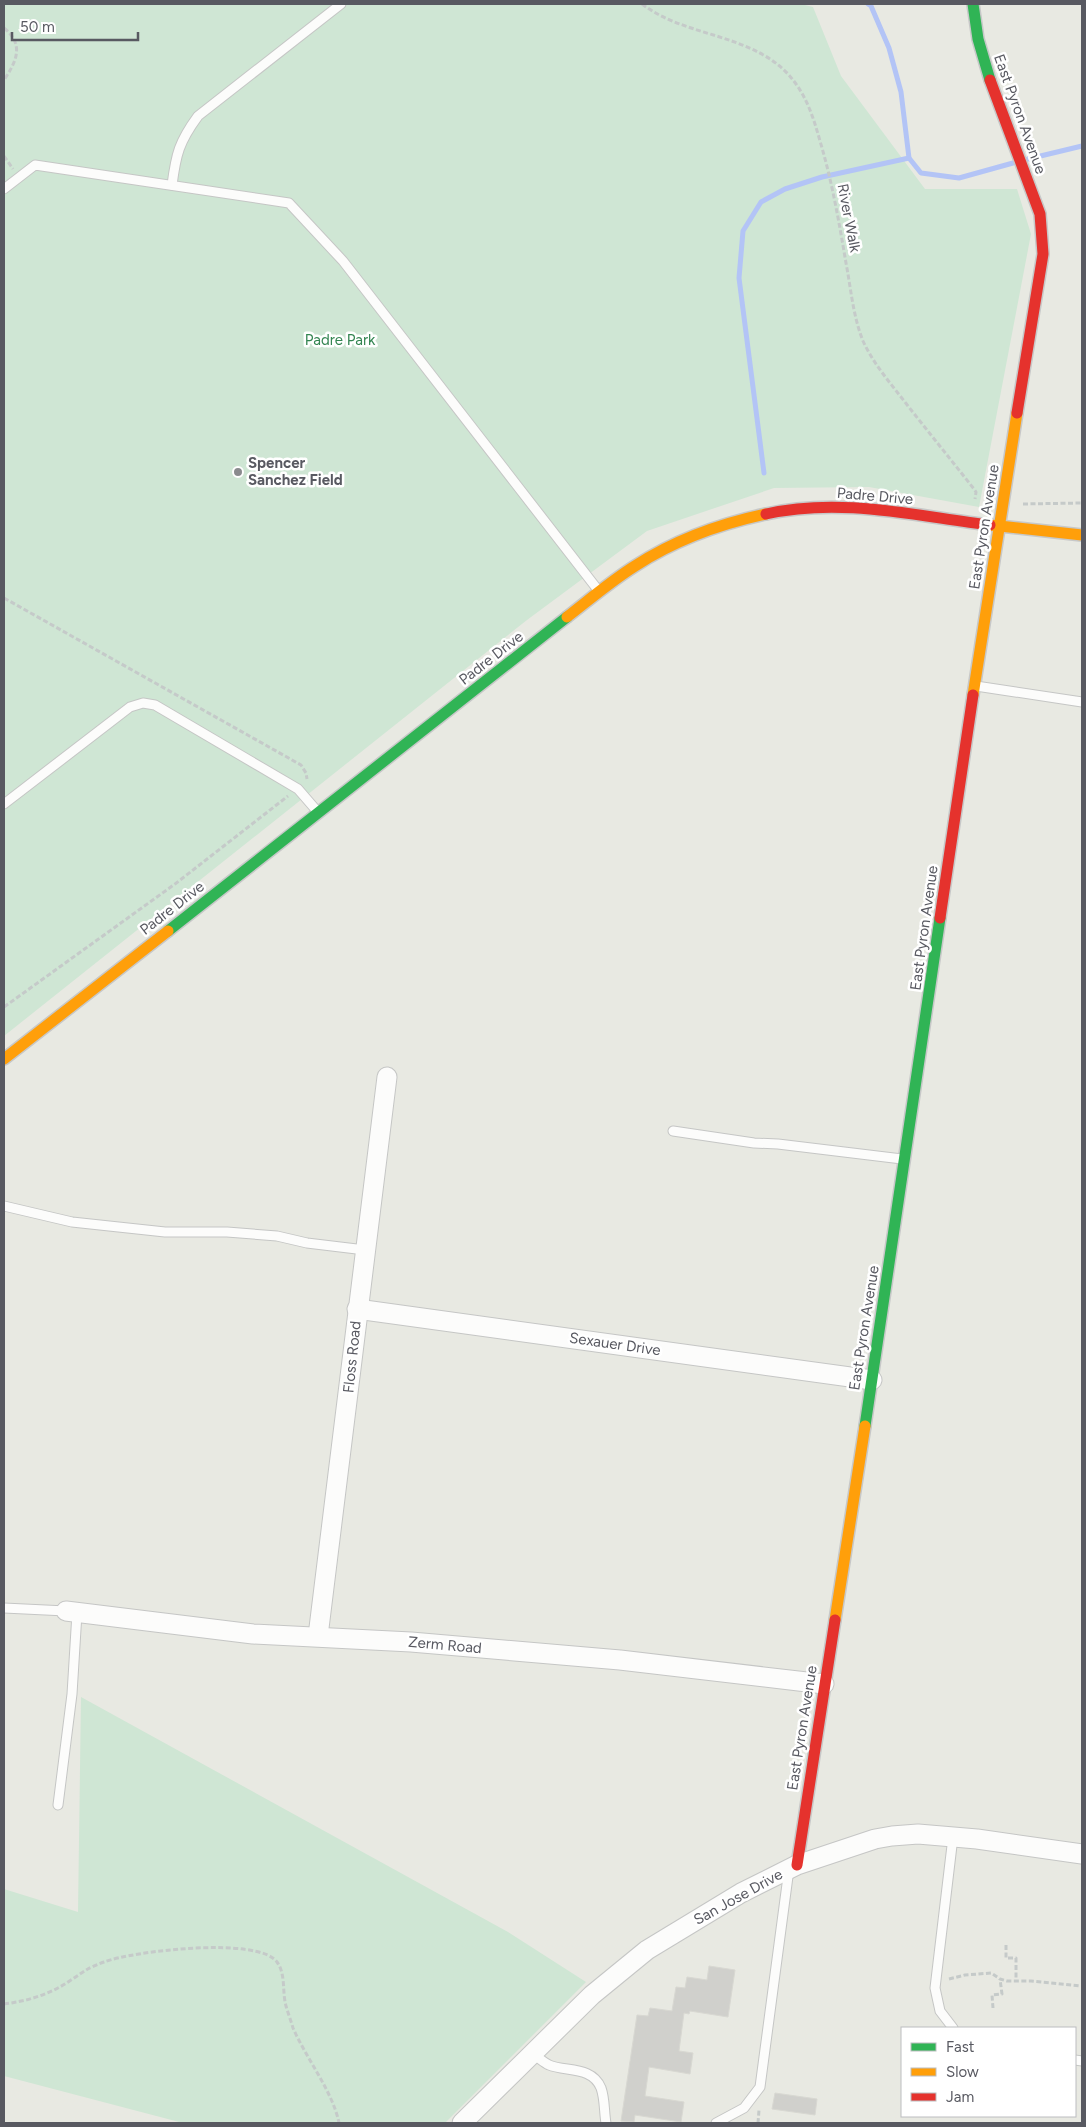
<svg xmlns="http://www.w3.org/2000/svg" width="1086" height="2127" viewBox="0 0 1086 2127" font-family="Figtree,sans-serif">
<rect width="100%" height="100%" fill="#e8e9e2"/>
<g fill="#cfe6d4">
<polygon points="4,4 801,4 813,7 841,76 925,189 1017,189 1031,234 979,507 869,487 774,488 647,531 527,620 4,1036"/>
<polygon points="81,1697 508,1932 586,1982 445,2123 183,2123 4,2076 4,1889 78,1912"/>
</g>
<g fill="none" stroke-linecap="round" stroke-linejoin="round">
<g stroke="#b3c4f6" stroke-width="5">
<polyline points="868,4 871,6 889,48 901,92 909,158 921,173 959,178 1013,163"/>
<polyline points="1028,159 1082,146"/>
<polyline points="764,473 739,278 743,231 761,202 785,189 822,177 909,158"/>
</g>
</g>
<g fill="#d0d0cc" stroke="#d8d8d2">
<polygon points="709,1966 735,1970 728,2017 690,2011 689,2014 684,2013 679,2051 693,2053 690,2074 649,2067 645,2096 684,2102 681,2122 635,2115 634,2122 621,2121 637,2015 648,2016 650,2008 672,2011 676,1987 685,1988 687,1977 707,1980"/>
<polygon points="775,2093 817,2099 815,2115 772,2109"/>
</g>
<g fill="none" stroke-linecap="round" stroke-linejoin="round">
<g stroke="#c5c6c5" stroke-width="11">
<g id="lane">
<path d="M172,185C176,154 179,142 198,116L341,4"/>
<polyline points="4,189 35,165 289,203 343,261 598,590"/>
<polyline points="976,686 1082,702"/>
<polyline points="4,804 130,707 143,703 155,705 298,789 317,811"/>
<polyline points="673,1131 754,1143 778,1144 902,1159"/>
<polyline points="4,1206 72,1222 165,1232 227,1232 277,1236 307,1243 365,1250"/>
<polyline points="4,1608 66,1611"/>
<polyline points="58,1805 72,1694 77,1613"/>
<polyline points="953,1837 935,1988 940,2011 953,2028"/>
<path d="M532,2054C538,2057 543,2062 549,2065C566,2072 592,2066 601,2088C605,2099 604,2112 606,2123"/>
<polyline points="1075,2060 1082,2061"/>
<polyline points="716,2123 744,2108 760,2087 789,1869"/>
</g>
</g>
<g stroke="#c5c6c5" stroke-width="21">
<g id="street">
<polyline points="357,1309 872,1380"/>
<polyline points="66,1611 253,1634 411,1642 620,1660 824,1684"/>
<polyline points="318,1636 387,1077"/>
<polyline points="462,2123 592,1995 647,1950 741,1893 797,1865 875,1839 892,1836 918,1834 977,1839 1082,1854"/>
</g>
</g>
<g stroke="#c7c8c8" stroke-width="14">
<g id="fast">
<polyline points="973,4 978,39 990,80"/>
<polyline points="168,931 567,617"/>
<polyline points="865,1426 940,918"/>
</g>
</g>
<g stroke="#c7c8c8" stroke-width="14">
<g id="slow">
<polyline points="990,525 1082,535"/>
<path d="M567,617C589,600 611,581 635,566C675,540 719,524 766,514"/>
<polyline points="973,695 1017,413"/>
<polyline points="4,1059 168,931"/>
<polyline points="835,1620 865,1426"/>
</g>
</g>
<g stroke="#c7c8c8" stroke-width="14">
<g id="jam">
<polyline points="990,80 1040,214 1043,254 1017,413"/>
<path d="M766,514C841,497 915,516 990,525"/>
<polyline points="940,918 973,695"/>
<polyline points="797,1865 835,1620"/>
</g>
</g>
<g stroke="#c5cac9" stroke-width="3" stroke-dasharray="5 2.5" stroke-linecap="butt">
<path d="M642,4C685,37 749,33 788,74C806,94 813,116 820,141C832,181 839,222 846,263C851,289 853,316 863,341C874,365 892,385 908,406C930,434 952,461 974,489L976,492L975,499"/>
<path d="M4,28C25,45 16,62 4,80"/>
<polyline points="4,156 13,169"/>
<polyline points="1023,504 1082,503"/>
<polyline points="4,598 301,765 306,773 307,779"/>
<polyline points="4,1007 175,884 288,796"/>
<polyline points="1006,1945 1006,1958 1016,1958 1016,1980"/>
<polyline points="949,1979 965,1975 991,1973 1000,1979 1007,1981 1031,1981 1082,1986"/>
<path d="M4,2004C28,2001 51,1994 71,1980C85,1971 87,1968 104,1962C133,1951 258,1936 277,1962C286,1974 282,1992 286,2006C288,2013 291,2021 293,2028C306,2058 333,2092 339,2123"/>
<polyline points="993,2008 992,1995 1002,1994 1000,1979"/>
<polyline points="758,2123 759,2110"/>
</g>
<use href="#lane" stroke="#fcfcfb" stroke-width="9"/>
<use href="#street" stroke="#fcfcfb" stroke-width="19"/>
<use href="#fast" stroke="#30b455" stroke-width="11"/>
<use href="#slow" stroke="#ff9f0a" stroke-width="11"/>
<use href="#jam" stroke="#e5322d" stroke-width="11"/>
</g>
<circle fill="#8a8b8e" stroke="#fff" stroke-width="2" cx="238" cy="472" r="5"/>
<g text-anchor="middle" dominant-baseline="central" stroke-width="5" stroke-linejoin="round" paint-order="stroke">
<g font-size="15" fill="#585961" stroke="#fff">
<text transform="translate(1020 114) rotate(70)">East Pyron Avenue</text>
<text transform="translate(849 218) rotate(79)">River Walk</text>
<text transform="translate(875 496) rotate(5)">Padre Drive</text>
<text transform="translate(984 527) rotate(-81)">East Pyron Avenue</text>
<text transform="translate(491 658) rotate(-38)">Padre Drive</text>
<text transform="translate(172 908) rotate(-38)">Padre Drive</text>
<text transform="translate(924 928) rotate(-82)">East Pyron Avenue</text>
<text transform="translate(864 1328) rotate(-81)">East Pyron Avenue</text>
<text transform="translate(615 1344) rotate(8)">Sexauer Drive</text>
<text transform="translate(352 1357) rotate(-84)">Floss Road</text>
<text transform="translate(445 1645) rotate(5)">Zerm Road</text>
<text transform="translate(802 1728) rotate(-81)">East Pyron Avenue</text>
<text transform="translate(738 1897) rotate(-29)">San Jose Drive</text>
</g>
<g font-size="15" fill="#338551" stroke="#fff">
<text x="340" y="340">Padre Park</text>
</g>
<g font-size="15" font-weight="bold" fill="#585961" stroke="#fff" text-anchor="start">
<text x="248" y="463">Spencer<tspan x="248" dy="17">Sanchez Field</tspan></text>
</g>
</g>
<rect width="1086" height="2127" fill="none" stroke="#585961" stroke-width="10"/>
<rect x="901" y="2027" width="175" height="90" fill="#ffffff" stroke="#bcbdc0"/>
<rect x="911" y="2043" width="25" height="8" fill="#30b455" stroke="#bcbdc0"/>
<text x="946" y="2052" font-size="15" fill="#585961">Fast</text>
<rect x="911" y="2068" width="25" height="8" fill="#ff9f0a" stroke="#bcbdc0"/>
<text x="946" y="2077" font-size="15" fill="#585961">Slow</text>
<rect x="911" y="2093" width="25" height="8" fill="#e5322d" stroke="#bcbdc0"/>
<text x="946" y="2102" font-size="15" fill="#585961">Jam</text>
<path d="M12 32v8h126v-8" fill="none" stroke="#585961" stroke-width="2.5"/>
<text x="20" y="32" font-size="15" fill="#585961" stroke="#ffffff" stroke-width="4" paint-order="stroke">50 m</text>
</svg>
